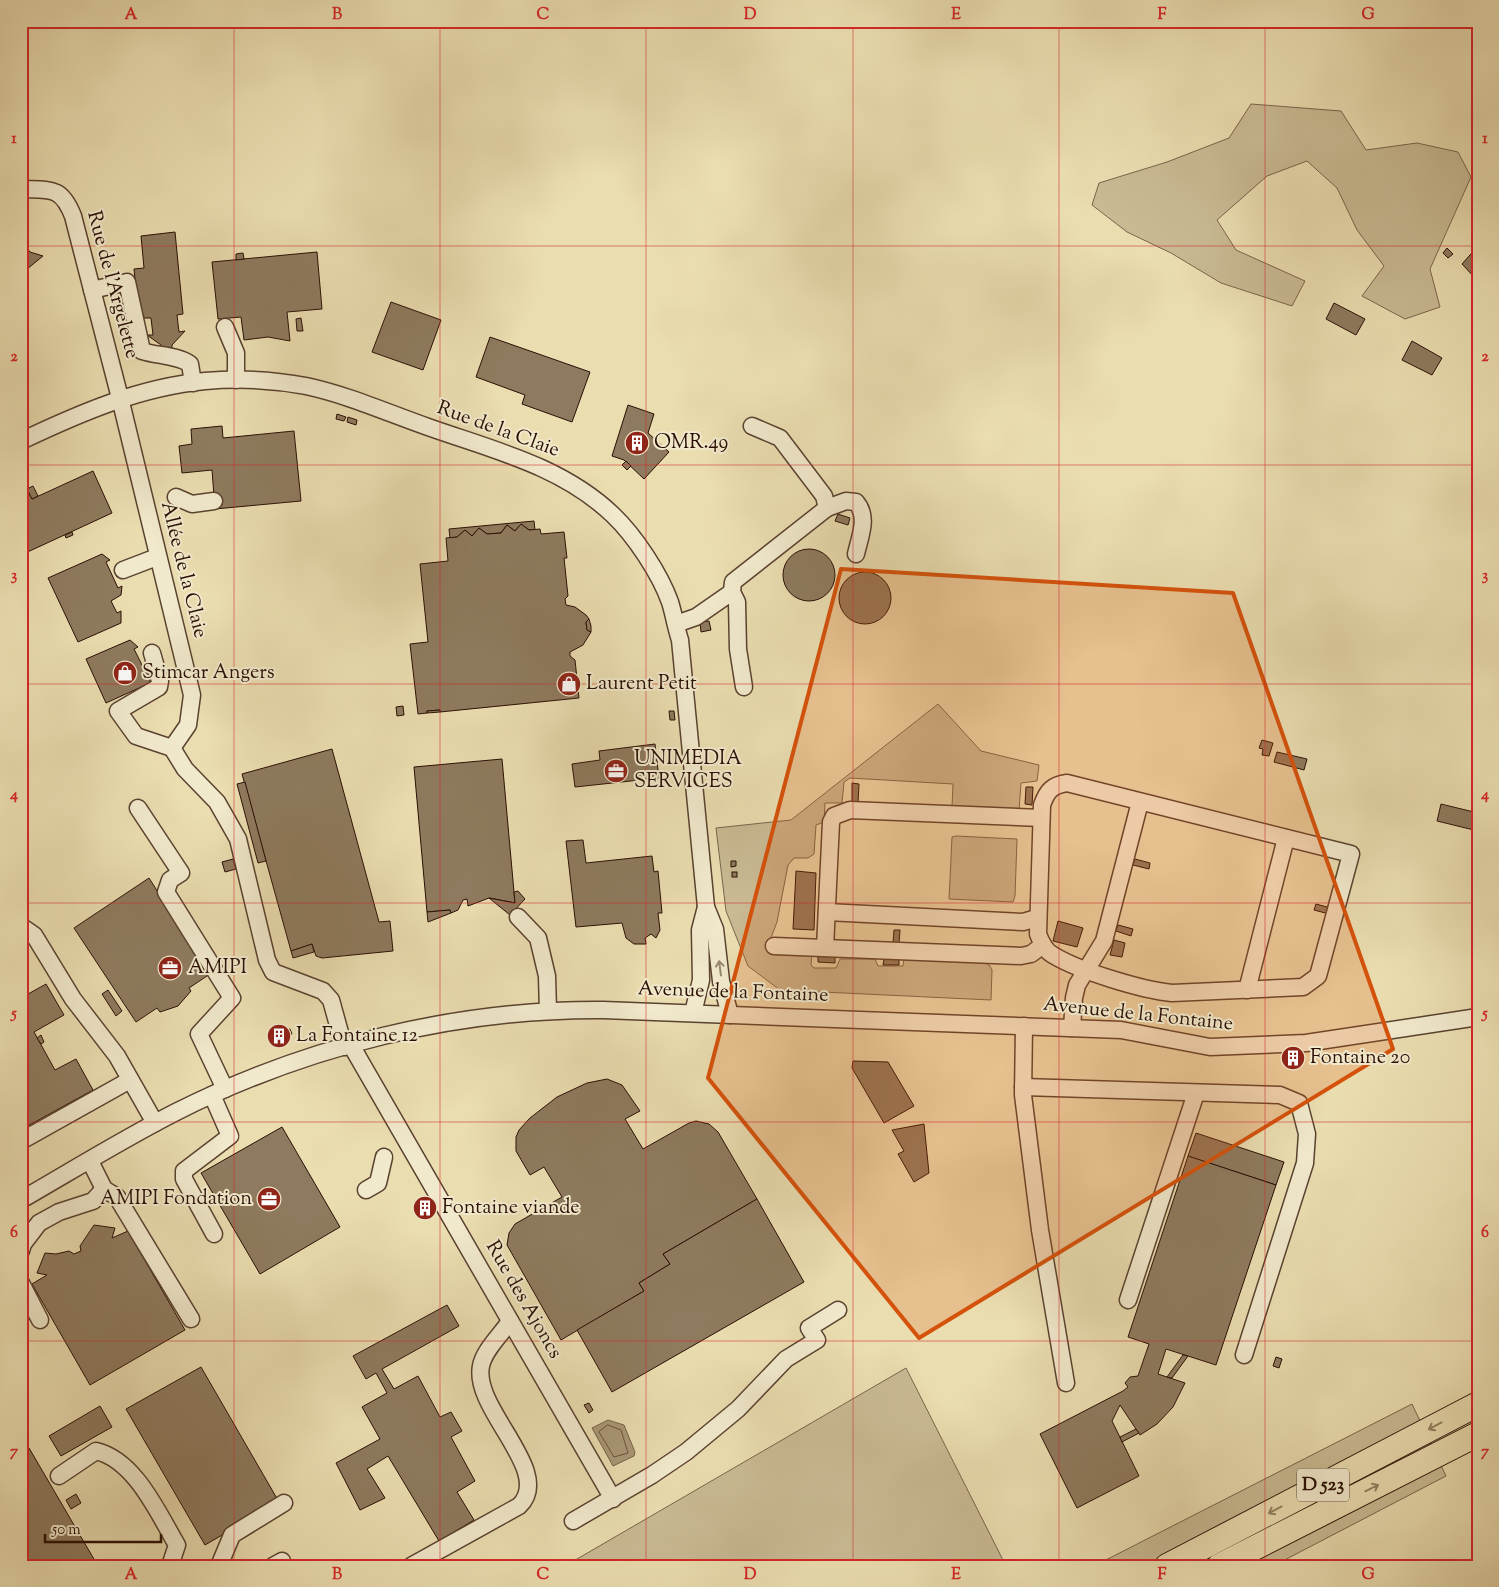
<svg xmlns="http://www.w3.org/2000/svg" width="1499" height="1587" viewBox="0 0 1499 1587" font-family="'Sorts Mill Goudy',serif">
<rect width="100%" height="100%" fill="#eaddb0"/>
<filter id="stains"><feTurbulence type="fractalNoise" baseFrequency=".004" numOctaves="4"/><feColorMatrix values="0 0 0 0 .2 0 0 0 0 .09 0 0 0 0 .02 0 0 0 .5 -.17"/></filter>
<radialGradient id="worn" r=".72"><stop offset=".6" stop-color="#630" stop-opacity="0"/><stop offset="1" stop-color="#630" stop-opacity=".3"/></radialGradient>
<g fill="#c9ba93" stroke="#7a644c">
<polygon points="1251,104 1341,111 1366,150 1417,143 1458,152 1471,177 1430,269 1440,307 1405,319 1362,296 1384,266 1357,230 1337,188 1307,161 1267,176 1217,220 1236,250 1305,281 1292,306 1221,283 1171,253 1127,232 1092,205 1099,183 1167,162 1229,138"/>
<polygon points="938,704 981,751 1039,765 1037,781 1021,783 1019,811 952,807 953,784 850,778 844,782 842,803 825,803 824,822 816,825 814,854 808,858 794,858 788,865 777,922 769,943 812,953 811,965 814,968 836,968 840,959 875,959 878,966 903,966 904,957 984,962 990,966 992,970 991,1000 780,990 748,966 726,911 716,828 791,820"/>
<polygon points="956,836 1017,839 1015,896 1013,902 949,899 952,837"/>
<polygon points="906,1368 1006,1566 565,1566"/>
<polygon points="1412,1404 1446,1476 1273,1566 1094,1566"/>
</g>
<polygon fill="#a99776" stroke="#766149" points="608,1420 624,1425 635,1452 634,1456 613,1466 592,1428"/>
<g fill="none" stroke-linecap="round" stroke-linejoin="round">
<polygon stroke="#6a533e" stroke-width="1" points="608,1425 621,1430 628,1453 614,1457 599,1432"/>
</g>
<g fill="#8e7a5e" stroke="#2a0f05">
<polygon points="175,232 183,314 177,315 179,332 185,331 172,345 172,348 162,349 161,345 147,335 153,335 151,318 139,318 134,269 144,268 141,236"/>
<polygon points="21,241 30,252 43,256 21,274"/>
<polygon points="1478,246 1478,289 1472,283 1477,280 1462,264"/>
<polygon points="1447,248 1453,254 1448,258 1443,253"/>
<polygon points="317,252 322,309 287,312 290,341 268,337 244,340 241,317 218,319 212,262"/>
<polygon points="243,253 244,259 236,260 236,254"/>
<polygon points="391,302 441,320 423,370 372,352"/>
<polygon points="1334,303 1365,319 1356,335 1326,319"/>
<polygon points="301,318 303,331 297,331 296,319"/>
<polygon points="490,337 590,372 572,422 522,404 525,395 476,377"/>
<polygon points="1412,341 1442,358 1432,375 1402,360"/>
<polygon points="628,405 654,414 648,433 669,452 644,479 624,460 612,456"/>
<polygon points="337,414 346,417 344,421 336,419"/>
<polygon points="348,417 357,420 356,425 347,422"/>
<polygon points="222,426 223,438 294,431 301,501 215,509 212,470 182,473 179,446 192,444 191,429"/>
<polygon points="626,461 631,466 627,470 622,465"/>
<polygon points="93,471 112,513 21,555 21,491 27,489 32,499"/>
<polygon points="33,486 38,496 32,499 27,489"/>
<polygon points="838,514 850,518 848,525 835,521"/>
<polygon points="534,521 535,530 529,530 521,524 515,531 507,525 501,533 487,534 479,528 472,536 465,530 457,537 450,538 449,529"/>
<polygon points="521,524 529,530 540,529 541,534 564,532 567,558 564,558 568,596 565,599 566,605 575,607 586,615 589,619 586,622 587,630 591,632 583,645 570,652 570,656 575,660 579,698 440,712 440,710 427,711 427,713 418,714 410,644 428,642 420,564 448,561 446,538 457,537 465,530 472,536 479,528 487,534 501,533 507,525 515,531"/>
<polygon points="72,532 73,535 66,538 65,535"/>
<circle cx="809" cy="575" r="26"/>
<polygon points="102,554 110,560 106,562 118,588 122,586 121,595 111,601 117,613 121,611 121,623 78,642 48,578"/>
<circle cx="865" cy="598" r="26"/>
<polygon points="589,619 591,626 591,632 587,630 586,622"/>
<polygon points="709,621 711,630 701,632 700,622"/>
<polygon points="130,640 138,647 134,649 146,673 150,672 150,683 106,703 86,659"/>
<polygon points="403,706 404,715 397,716 396,707"/>
<polygon points="440,710 440,712 427,713 427,711"/>
<polygon points="669,711 674,711 675,720 670,720"/>
<polygon points="1262,740 1273,743 1269,756 1262,755 1263,749 1259,748"/>
<polygon points="655,744 659,778 575,787 572,764 600,760 599,751"/>
<polygon points="332,749 379,922 390,921 393,951 322,958 316,956 312,944 291,951 242,774"/>
<polygon points="1277,752 1307,759 1304,770 1274,762"/>
<polygon points="502,759 515,903 489,898 468,906 467,899 463,900 458,910 451,913 450,910 427,912 414,767"/>
<polygon points="245,782 266,861 258,863 237,784"/>
<polygon points="852,783 859,784 858,803 852,803"/>
<polygon points="1026,787 1033,787 1032,805 1025,804"/>
<polygon points="1441,804 1478,813 1478,831 1437,821"/>
<polygon points="583,840 586,863 652,856 654,872 658,871 662,913 658,913 660,930 656,938 651,934 645,938 646,944 634,944 626,938 622,923 576,927 566,841"/>
<polygon points="233,859 236,869 225,872 222,862"/>
<polygon points="1135,859 1150,863 1149,869 1133,865"/>
<polygon points="731,861 736,861 736,866 731,867"/>
<polygon points="796,871 816,873 814,930 793,929"/>
<rect x="732" y="872" width="5" height="5"/>
<polygon points="149,878 210,974 189,988 191,991 178,1006 160,1012 157,1008 136,1022 74,928"/>
<polygon points="518,891 525,899 510,915 489,898 515,903 514,892"/>
<polygon points="1316,904 1331,908 1329,914 1314,910"/>
<polygon points="450,910 451,913 428,922 427,912"/>
<polygon points="1058,921 1083,928 1077,947 1053,941"/>
<polygon points="1118,925 1133,929 1131,936 1116,931"/>
<polygon points="894,930 900,930 899,943 893,943"/>
<polygon points="1114,940 1125,943 1122,957 1110,955"/>
<polygon points="312,944 314,952 293,958 291,951"/>
<polygon points="818,956 835,956 835,963 818,962"/>
<polygon points="884,959 899,959 899,965 883,965"/>
<polygon points="46,984 64,1015 34,1032 55,1070 76,1059 93,1090 24,1128 21,1127 21,998"/>
<polygon points="108,990 122,1011 116,1016 102,994"/>
<polygon points="290,1029 292,1034 284,1037 282,1032"/>
<polygon points="282,1032 284,1038 276,1041 274,1035"/>
<polygon points="41,1035 44,1042 41,1044 37,1038"/>
<polygon points="1289,1055 1297,1055 1298,1060 1289,1060"/>
<polygon points="853,1061 888,1062 914,1106 884,1123 852,1068"/>
<polygon points="607,1079 622,1085 640,1111 625,1119 643,1149 689,1123 696,1121 709,1124 718,1132 757,1199 663,1254 670,1264 639,1283 644,1291 561,1340 507,1245 509,1233 515,1224 562,1197 544,1167 530,1175 516,1151 516,1137 519,1130 530,1118 557,1097 587,1083"/>
<polygon points="924,1124 929,1173 914,1182 898,1154 904,1151 892,1130"/>
<polygon points="282,1127 340,1227 260,1274 201,1173"/>
<polygon points="1196,1133 1284,1162 1276,1185 1188,1156"/>
<polygon points="1188,1156 1276,1185 1216,1365 1166,1349 1158,1374 1185,1383 1173,1407 1157,1424 1140,1435 1120,1405 1112,1421 1139,1476 1077,1508 1040,1434 1123,1391 1128,1387 1125,1383 1130,1377 1138,1376 1149,1344 1128,1337"/>
<polygon points="757,1199 804,1282 612,1392 577,1330 644,1291 639,1283 670,1264 663,1254"/>
<polygon points="425,1202 430,1211 426,1213 421,1204"/>
<polygon points="94,1225 115,1228 112,1238 128,1231 185,1330 90,1385 32,1284 47,1275 37,1273 45,1253 56,1254 69,1251 74,1254 81,1251 80,1246"/>
<polygon points="447,1305 459,1326 382,1369 394,1389 418,1376 440,1417 451,1412 462,1431 451,1437 475,1481 457,1492 474,1520 439,1541 388,1456 367,1469 385,1498 360,1510 336,1463 380,1439 362,1407 387,1393 376,1373 366,1379 353,1356"/>
<polygon points="1183,1355 1188,1356 1172,1378 1167,1377"/>
<polygon points="1276,1357 1282,1359 1279,1368 1273,1366"/>
<polygon points="201,1367 279,1502 205,1545 126,1409"/>
<polygon points="589,1403 593,1410 589,1413 584,1405"/>
<polygon points="100,1406 112,1427 61,1456 49,1436"/>
<polygon points="1136,1429 1139,1433 1122,1442 1120,1437"/>
<polygon points="29,1448 98,1566 21,1566 21,1453"/>
<polygon points="76,1494 81,1503 71,1509 66,1500"/>
</g>
<g fill="none" stroke-linecap="round" stroke-linejoin="round">
<g stroke="#5a4230" stroke-width="19">
<g id="minor">
<path d="M21,189C51,190 61,186 73,216L120,398L192,695L188,725L172,748"/>
<path d="M92,290L127,282L142,351C157,356 177,355 190,364L193,383"/>
<polyline points="225,327 236,353 236,380"/>
<path d="M21,441C80,413 140,387 205,381C238,378 274,380 306,386C348,395 388,413 428,427C493,450 562,466 613,515C635,536 660,574 670,602C674,615 676,628 680,640L706,907L715,929L721,981L730,1015"/>
<polyline points="176,497 192,504 214,501"/>
<path d="M827,508L846,501L856,502C869,517 860,536 856,554"/>
<polyline points="123,570 157,557"/>
<polyline points="732,592 733,582 827,508 824,496 780,438 752,426"/>
<polyline points="676,624 696,617 732,592 737,602 738,649 744,687"/>
<polyline points="152,653 160,681 159,687 118,711 136,736 172,748 185,769 217,802 238,839 267,960 273,972 323,991 331,1000 344,1047"/>
<path d="M1067,783L1351,854L1318,976L1303,987L1172,993C1142,990 1079,971 1053,955C1045,951 1041,942 1038,934L1042,805C1047,791 1052,785 1067,783Z"/>
<polyline points="138,808 181,873 170,880 166,892 232,998 199,1034 225,1089"/>
<polyline points="827,912 1023,922 1037,918"/>
<polyline points="518,917 538,938 547,976 548,1011"/>
<polyline points="21,926 34,935 73,999 117,1056 155,1123"/>
<polyline points="774,946 1021,956 1031,954 1043,945"/>
<polyline points="825,948 831,822 834,816 850,810 1041,818"/>
<polyline points="1247,990 1286,838"/>
<polyline points="693,1013 701,980 700,930 706,907"/>
<polyline points="1024,1026 1023,1095 1040,1230 1066,1383"/>
<polyline points="1072,1028 1074,998 1077,985 1104,941 1140,802"/>
<polyline points="351,1045 613,1499"/>
<polyline points="1023,1087 1280,1095 1299,1103 1307,1134 1305,1163 1244,1355"/>
<polyline points="212,1095 230,1136 184,1171 184,1179 214,1234"/>
<polyline points="21,1141 130,1080"/>
<polyline points="90,1161 104,1189 117,1197 191,1319"/>
<polyline points="366,1190 378,1183 384,1157"/>
<path d="M21,1200C73,1170 123,1139 176,1112C307,1046 456,1009 603,1010L1121,1030L1210,1047L1306,1043L1478,1017"/>
<polyline points="21,1251 23,1244 39,1223 59,1212 93,1201 104,1189"/>
<polyline points="21,1283 40,1320"/>
<polyline points="1128,1300 1196,1093"/>
<path d="M59,1476L96,1451C135,1460 158,1513 177,1545L170,1566"/>
<polyline points="573,1521 652,1475 686,1452 738,1409 786,1359 817,1340 809,1328 838,1310"/>
<polyline points="219,1566 232,1535 284,1503"/>
<polyline points="273,1566 282,1561"/>
<path d="M411,1566L519,1506C555,1472 472,1409 481,1366C484,1350 501,1335 510,1321"/>
</g>
</g>
<g stroke="#2a0f05" stroke-width="26">
<g id="highway">
<polyline points="1167,1566 1478,1404"/>
<polyline points="1219,1566 1478,1434"/>
</g>
</g>
<use href="#minor" stroke="#f1e9cc" stroke-width="16"/>
<use href="#highway" stroke="#eaddb0" stroke-width="24"/>
</g>
<defs><path id="oneway-shaft" d="M-6 0H5M1.5-3L5.5 0L1.5 3" fill="none" stroke-width="1.6" stroke-linecap="round" stroke-linejoin="round" transform="scale(1.25)"/></defs>
<use stroke="#978772" href="#oneway-shaft" transform="translate(720 968) rotate(-97)"/>
<g stroke="#948063">
<use href="#oneway-shaft" transform="translate(1435 1426) rotate(152)"/>
<use href="#oneway-shaft" transform="translate(1372 1488) rotate(-27)"/>
<use href="#oneway-shaft" transform="translate(1275 1510) rotate(152)"/>
</g>
<path fill="#d5520b" fill-opacity="0.2" stroke="#d5520b" stroke-width="4" stroke-linejoin="round" d="M841,569L1233,593L1393,1049L919,1338L708,1078Z"/>
<path fill="none" stroke="#d62828" stroke-width="1" stroke-opacity="0.55" d="M234,21V1566M440,21V1566M646,21V1566M853,21V1566M1059,21V1566M1265,21V1566M21,246H1478M21,465H1478M21,684H1478M21,903H1478M21,1122H1478M21,1341H1478"/>
<defs>
<g id="building-disc" transform="scale(1.25)"><circle r="9.5" fill="#8f2418" stroke="#f1e9cc"/><path d="M-4-6H4V6H1V3H-1V6H-4ZM-2.5-4.3h1.7v1.8h-1.7ZM.8-4.3h1.7v1.8H.8ZM-2.5-1h1.7V.8h-1.7ZM.8-1h1.7V.8H.8Z" fill="#fff"/></g>
<g id="shop-disc" transform="scale(1.25)"><circle r="9.5" fill="#8f2418" stroke="#f1e9cc"/><path d="M-5-2.5h2.3a2.7 3.5 0 0 1 5.4 0H5L5.5 6h-11ZM-1.5-2.5h3a1.5 2.3 0 0 0-3 0Z" fill="#fff"/></g>
<g id="office-disc" transform="scale(1.25)"><circle r="9.5" fill="#8f2418" stroke="#f1e9cc"/><path d="M-6-3h4V-5.5h4V-3h4V5H-6ZM-1-4.5V-3h2v-1.5ZM-6 0V1H6V0Z" fill="#fff"/></g>
</defs>
<g fill-rule="evenodd">
<use href="#building-disc" x="637" y="443"/>
<use href="#shop-disc" x="125" y="673"/>
<use href="#shop-disc" x="569" y="684"/>
<use href="#office-disc" x="616" y="771"/>
<use href="#office-disc" x="170" y="968"/>
<use href="#building-disc" x="279" y="1036"/>
<use href="#building-disc" x="1293" y="1058"/>
<use href="#office-disc" x="269" y="1199"/>
<use href="#building-disc" x="425" y="1208"/>
</g>
<g text-anchor="middle" dominant-baseline="central" stroke-width="4" stroke-linejoin="round" paint-order="stroke">
<rect fill="#f1e9cc" stroke="#665041" stroke-width="1" x="1297" y="1468.5" width="52" height="33" rx="4"/>
<g font-size="19" font-weight="bold" fill="#2a0f05">
<text x="1323" y="1485">D 523</text>
</g>
<g font-size="20" fill="#2a0f05" stroke="#f1e9cc">
<text transform="translate(112 285) rotate(75)">Rue de l'Argelette</text>
<text transform="translate(498 430) rotate(20)">Rue de la Claie</text>
<text transform="translate(183 570) rotate(76)">Allée de la Claie</text>
<text transform="translate(733 993) rotate(2)">Avenue de la Fontaine</text>
<text transform="translate(1138 1015) rotate(6)">Avenue de la Fontaine</text>
<text transform="translate(523 1300) rotate(60)">Rue des Ajoncs</text>
</g>
<g font-size="20" fill="#2a0f05" stroke="#f1e9cc" text-anchor="start">
<text x="654" y="443">OMR.49</text>
<text x="142" y="673">Stimcar Angers</text>
<text x="586" y="684">Laurent Petit</text>
<text x="634" y="759">UNIMEDIA<tspan x="634" dy="23">SERVICES</tspan></text>
<text x="188" y="968">AMIPI</text>
<text x="296" y="1036">La Fontaine 12</text>
<text x="1310" y="1058">Fontaine 20</text>
<text x="252" y="1199" text-anchor="end">AMIPI Fondation</text>
<text x="442" y="1208">Fontaine viande</text>
</g>
</g>
<rect width="1499" height="1587" fill="none" stroke="#eaddb0" stroke-width="55"/>
<path d="M45 1534v8h116v-8" fill="none" stroke="#2a0f05" stroke-width="2.5"/>
<text x="52" y="1534" font-size="15" fill="#2a0f05" stroke="#f1e9cc" stroke-width="4" paint-order="stroke">50 m</text>
<rect x="28" y="28" width="1444" height="1532" fill="none" stroke="#d62828" stroke-width="2"/>
<g font-size="16" text-anchor="middle" font-weight="bold" fill="#d62828">
<text x="131" y="19">A</text>
<text x="337" y="19">B</text>
<text x="543" y="19">C</text>
<text x="750" y="19">D</text>
<text x="956" y="19">E</text>
<text x="1162" y="19">F</text>
<text x="1368" y="19">G</text>
<text x="14" y="143">1</text>
<text x="1485" y="143">1</text>
<text x="14" y="361">2</text>
<text x="1485" y="361">2</text>
<text x="14" y="580">3</text>
<text x="1485" y="580">3</text>
<text x="14" y="799">4</text>
<text x="1485" y="799">4</text>
<text x="14" y="1018">5</text>
<text x="1485" y="1018">5</text>
<text x="14" y="1237">6</text>
<text x="1485" y="1237">6</text>
<text x="14" y="1456">7</text>
<text x="1485" y="1456">7</text>
<text x="131" y="1579">A</text>
<text x="337" y="1579">B</text>
<text x="543" y="1579">C</text>
<text x="750" y="1579">D</text>
<text x="956" y="1579">E</text>
<text x="1162" y="1579">F</text>
<text x="1368" y="1579">G</text>
</g>
<rect width="100%" height="100%" filter="url(#stains)"/>
<rect width="100%" height="100%" fill="url(#worn)"/>
</svg>
